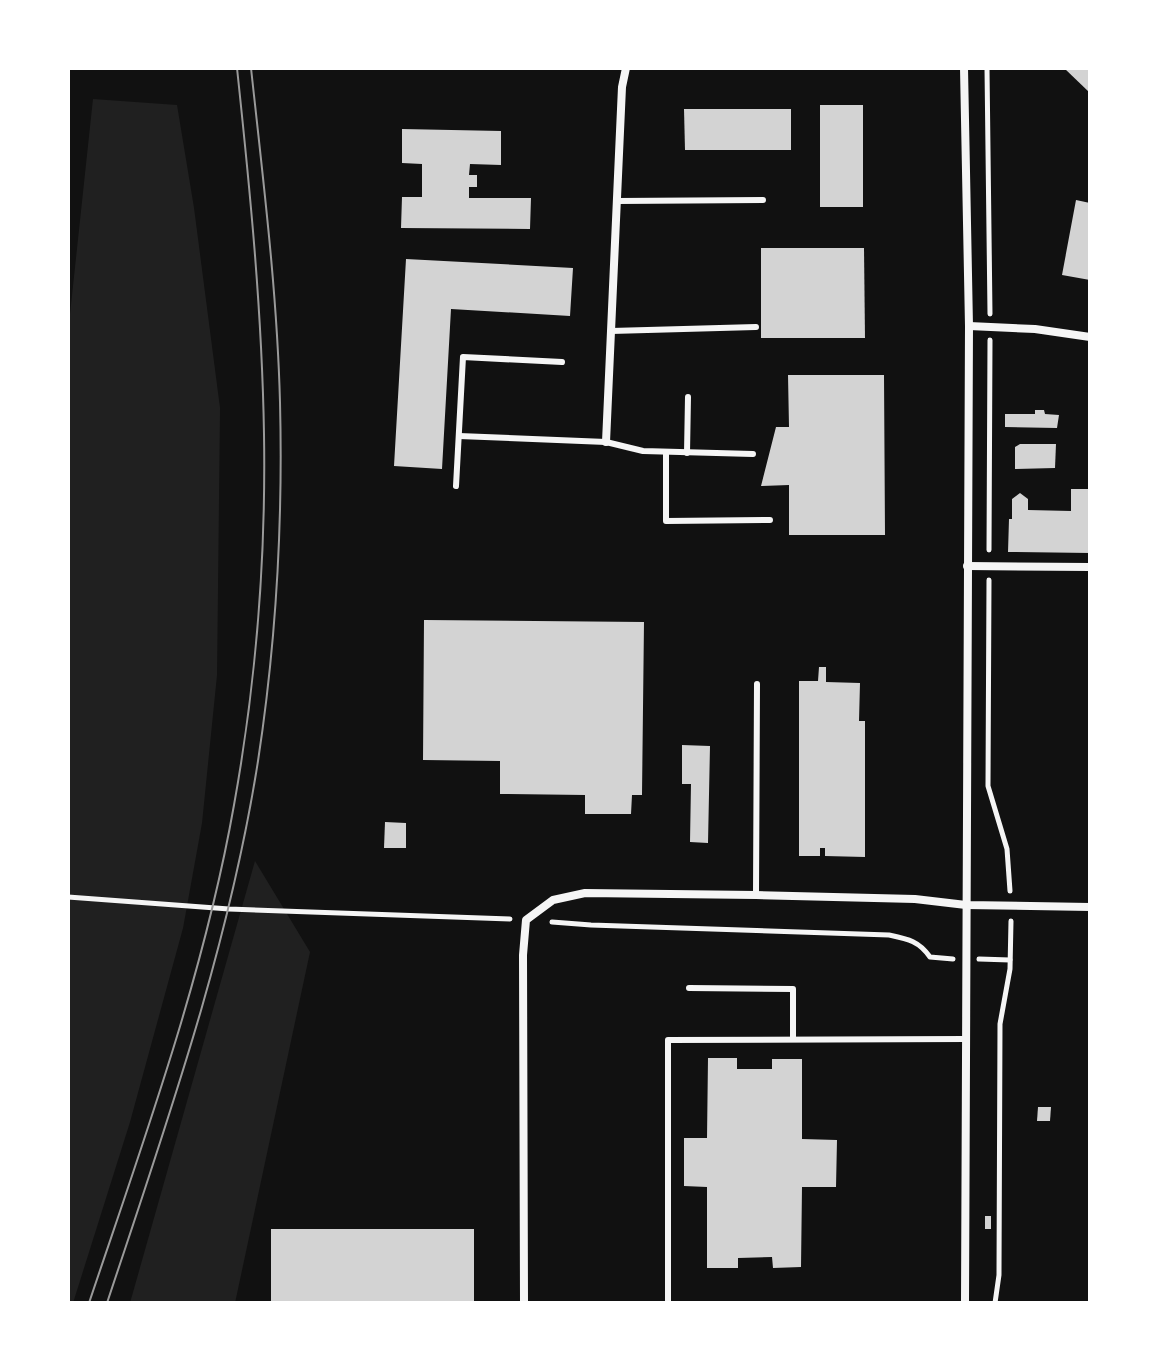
<svg xmlns="http://www.w3.org/2000/svg" width="1158" height="1371" viewBox="0 0 1158 1371" font-family="'Nunito Sans',sans-serif">
<rect width="100%" height="100%" fill="#111"/>
<g fill="#202020">
<polygon points="93,99 177,105 194,208 220,408 217,675 202,823 183,928 130,1122 73,1303 68,1303 68,333"/>
<polygon points="255,861 310,952 235,1303 130,1303"/>
</g>
<g fill="#d3d3d3">
<polygon points="1064,68 1090,68 1090,93"/>
<rect x="820" y="105" width="43" height="102"/>
<polygon points="684,109 791,109 791,150 685,150"/>
<polygon points="402,129 501,131 501,165 470,164 469,175 477,175 477,187 469,187 469,198 531,198 530,229 401,228 402,197 422,197 422,164 402,163"/>
<polygon points="1076,200 1090,203 1090,280 1062,275"/>
<polygon points="761,248 864,248 865,338 761,338"/>
<polygon points="406,259 573,268 570,316 451,309 442,469 394,466"/>
<polygon points="788,375 884,375 885,535 789,535 789,485 761,486 776,427 789,427"/>
<polygon points="1035,410 1044,410 1045,414 1059,415 1057,428 1005,427 1005,414 1035,414"/>
<polygon points="1020,444 1056,444 1055,468 1015,469 1015,447"/>
<polygon points="1071,489 1090,489 1090,553 1008,552 1009,519 1012,519 1012,499 1020,493 1028,499 1028,510 1071,511"/>
<polygon points="424,620 644,622 642,795 632,795 631,814 585,814 585,795 500,794 500,761 423,760"/>
<polygon points="819,667 826,667 826,682 860,683 859,721 865,721 865,857 825,856 825,848 820,848 820,856 799,856 799,681 818,681"/>
<polygon points="682,745 710,746 708,843 690,842 691,784 682,784"/>
<polygon points="385,822 406,823 406,848 384,848"/>
<polygon points="708,1058 737,1058 737,1069 772,1069 772,1059 802,1059 802,1139 837,1140 836,1187 802,1187 801,1267 773,1268 772,1257 738,1258 738,1268 707,1268 707,1187 684,1186 684,1138 707,1138"/>
<polygon points="1038,1107 1051,1107 1050,1121 1037,1121"/>
<rect x="985" y="1216" width="6" height="13"/>
<rect x="271" y="1229" width="203" height="74"/>
</g>
<g fill="none" stroke-linecap="round" stroke-linejoin="round">
<g stroke="#f5f5f5" stroke-width="5">
<polyline points="987,68 990,314"/>
<polyline points="989,550 990,340"/>
<polyline points="989,580 988,786 1007,849 1010,891"/>
<polyline points="68,897 229,909 510,919"/>
<path d="M552,922L591,925L889,935C908,939 919,941 930,957L953,959"/>
<polyline points="979,959 1010,960"/>
<polyline points="995,1303 999,1275 1000,1024 1010,969 1011,921"/>
</g>
<g stroke="#f5f5f5" stroke-width="6">
<polyline points="617,201 763,200"/>
<polyline points="611,331 756,327"/>
<polyline points="459,436 606,442 643,451 753,454"/>
<polyline points="666,452 666,521 770,520"/>
<polyline points="687,453 688,397"/>
<polyline points="456,486 463,357 562,362"/>
<polyline points="756,895 757,684"/>
<polyline points="689,988 793,989 793,1039"/>
<polyline points="668,1303 668,1040 966,1039"/>
</g>
<g stroke="#f5f5f5" stroke-width="8">
<polyline points="964,68 969,326 965,1303"/>
<polyline points="969,326 1035,329 1090,337"/>
<polyline points="606,442 622,87 626,68"/>
<polyline points="967,566 1090,567"/>
<polyline points="524,1303 523,955 526,920 553,900 585,893 756,895 915,899 966,905 1090,907"/>
</g>
<g stroke="#9a9a9a" stroke-width="2">
<path d="M89,1303C144,1139 204,975 234,805C256,683 266,558 264,434C262,311 250,190 237,68"/>
<path d="M107,1303C166,1125 229,947 258,761C276,643 283,522 280,402C277,290 263,179 251,68"/>
</g>
</g>
<rect width="1158" height="1371" fill="none" stroke="#ffffff" stroke-width="140"/>
</svg>
